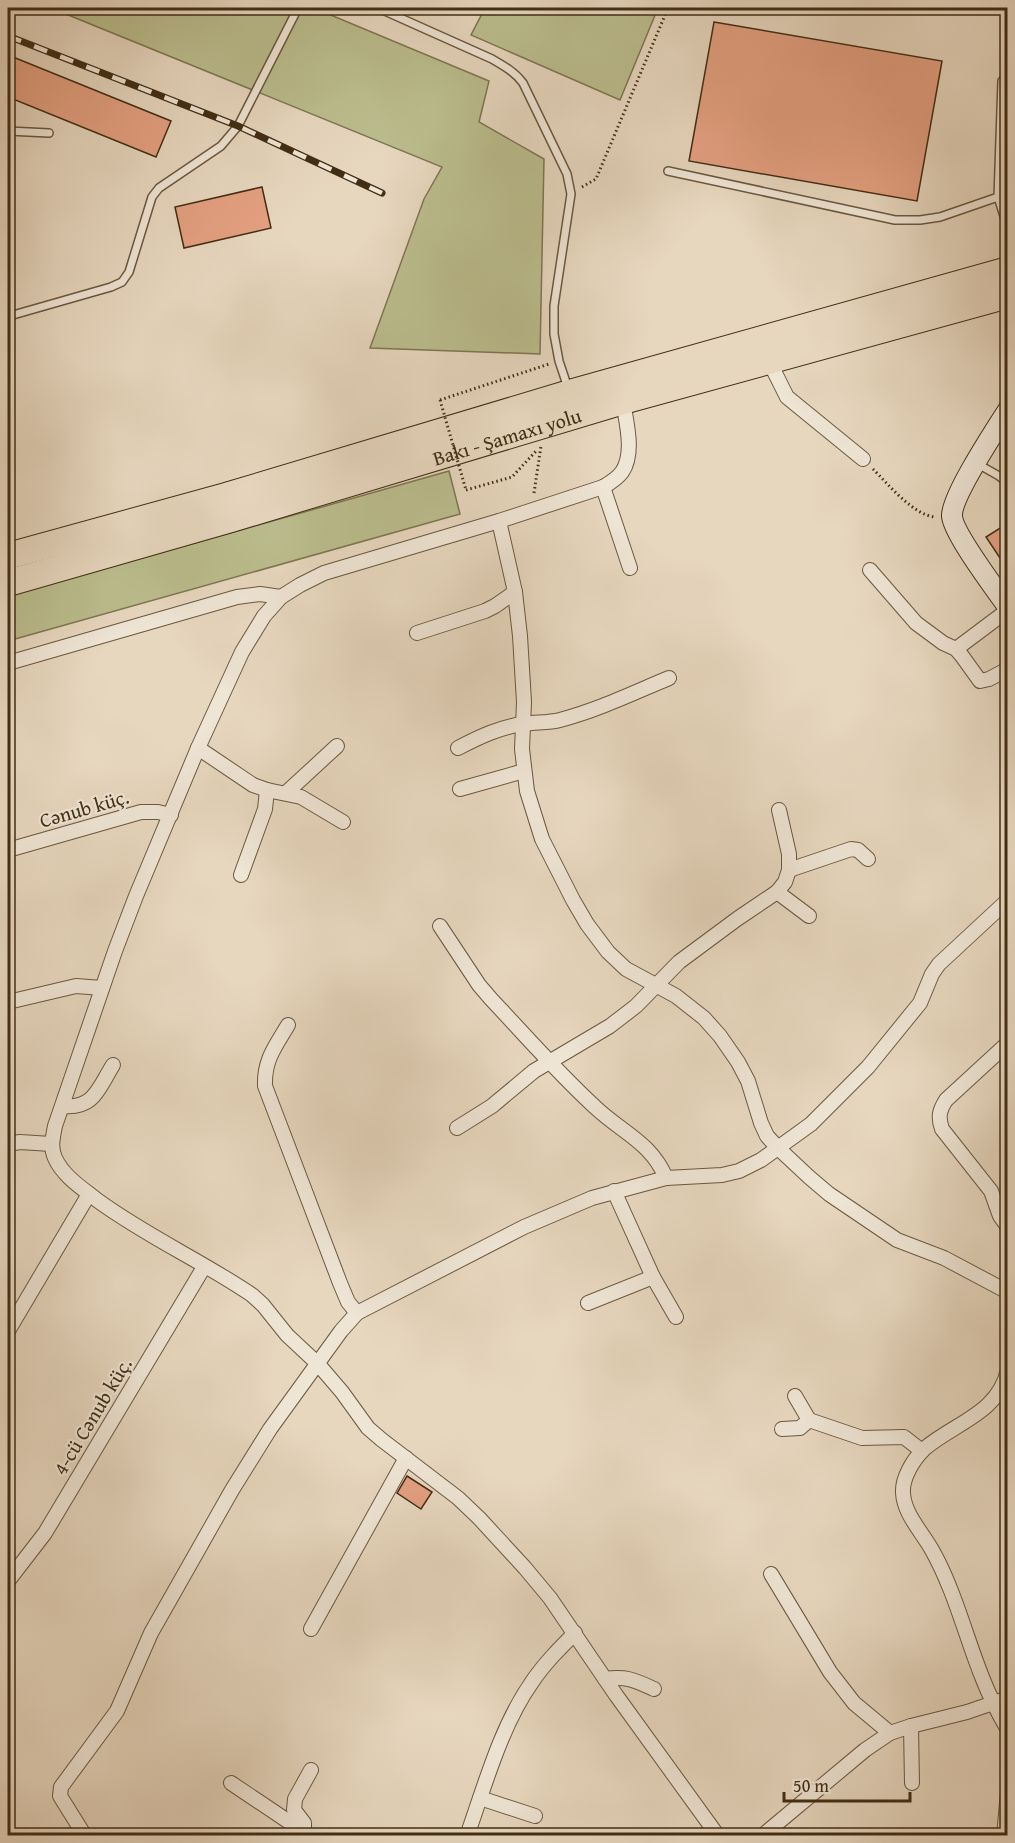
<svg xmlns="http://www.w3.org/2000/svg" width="1015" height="1843" viewBox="0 0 1015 1843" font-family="'Gentium Book Plus',serif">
<rect width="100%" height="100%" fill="#e7d7bf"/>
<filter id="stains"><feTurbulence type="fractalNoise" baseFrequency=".00333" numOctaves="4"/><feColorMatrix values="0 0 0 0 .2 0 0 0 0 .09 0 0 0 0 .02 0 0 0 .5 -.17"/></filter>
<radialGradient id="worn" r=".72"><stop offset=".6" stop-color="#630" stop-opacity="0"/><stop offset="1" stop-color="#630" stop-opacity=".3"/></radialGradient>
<g fill="#bbbd8e" stroke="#7e7652" stroke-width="1.5">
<polygon points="51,8 314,8 489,81 479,122 544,159 540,354 370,348 424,199 442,167"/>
<polygon points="485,8 658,8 620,100 471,35"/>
<polygon points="449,471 460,514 8,641 8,596"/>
</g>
<g fill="#e4a081" stroke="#412e15" stroke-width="1.5">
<polygon points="714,22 942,61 917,201 689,161"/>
<polygon points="8,55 171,121 156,157 8,97"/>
<polygon points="262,187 271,228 184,248 175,207"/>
<polygon points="1008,523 1008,570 986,537"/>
<polygon points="407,1476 432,1492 421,1509 397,1493"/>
</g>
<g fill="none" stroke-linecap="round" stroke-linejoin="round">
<g stroke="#6a5840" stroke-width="10">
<g id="lane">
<path d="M378,8L492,59C504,66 515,72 523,83L567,174L571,194L554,306V334L559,361L568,388"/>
<polyline points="1002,81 998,197 1008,229"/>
<polyline points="8,131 49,133"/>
<polyline points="668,171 895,220 920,220 940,217 998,197"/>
<polyline points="8,313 13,315 111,287 122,282 129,272 152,197 159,188 221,146 238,126 298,8"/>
<polyline points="976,463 999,476 1008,483"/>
</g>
</g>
<g stroke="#6a5840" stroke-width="16">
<g id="street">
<polyline points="768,359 787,397 863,459"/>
<path d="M623,401C626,422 635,453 622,472C617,479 610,483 603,487L499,521L324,573L300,585L281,597L264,616L242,652L198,748L136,896L115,951L55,1126C53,1137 50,1147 55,1158C63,1176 82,1188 97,1200C146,1236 202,1261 252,1295L263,1305L287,1335L318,1364L342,1392L368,1428L382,1440L458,1498L479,1518L525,1568L550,1598L616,1695L718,1836"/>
<polyline points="603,487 630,568"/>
<polyline points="499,521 515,592 520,636 524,702 522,749 527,791 542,839 573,900 587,924 608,952 626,969 676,996 704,1018 720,1036 738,1062 748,1081 761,1123 767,1136 778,1148 809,1177 829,1194 897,1240 944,1258 1008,1292"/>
<polyline points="870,570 916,623 943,643 956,649 962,656 980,681 989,679 1008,669"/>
<polyline points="417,633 485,611 495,606 515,592"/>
<polyline points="956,649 1008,610"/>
<polyline points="8,663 237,597 260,594 281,597"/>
<polyline points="198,748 253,785 267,790 301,797 343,822"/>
<path d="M458,748C479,737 500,727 523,724C536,722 548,723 560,720C598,710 633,693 669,678"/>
<polyline points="460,789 524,771"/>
<polyline points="286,793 337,746"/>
<polyline points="8,850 141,812 158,812 171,815"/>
<polyline points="789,870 851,849 858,850 868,859"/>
<polyline points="241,875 265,809 267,790"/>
<polyline points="777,892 809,916"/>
<path d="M440,926L479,985L491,999C525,1035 558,1073 595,1107C621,1132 651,1142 666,1178"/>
<polyline points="8,1002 76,986 102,988"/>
<path d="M288,1025C275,1047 264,1060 265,1086L340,1283L348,1302L357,1313"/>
<path d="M1008,1043L946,1100C939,1111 938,1117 942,1129L991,1191L1000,1216L1008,1227"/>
<path d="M63,1106C94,1109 98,1089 113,1065"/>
<polyline points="457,1128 492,1106 534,1071 610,1026 636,1006 679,962 737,919 777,892 785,882 789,870 789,854 779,810"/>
<polyline points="8,1144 20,1142 51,1144"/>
<polyline points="614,1191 653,1277 676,1317"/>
<polyline points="588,1303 653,1277"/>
<polyline points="8,1331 89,1194"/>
<path d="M1008,1370C998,1414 954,1423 924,1449C913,1460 902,1478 903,1493C904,1514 922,1532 932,1550C954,1589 965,1634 982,1677C989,1695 998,1713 1008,1730"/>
<polyline points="795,1396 809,1420"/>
<polyline points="782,1429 800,1428 809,1420 862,1438 904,1437 922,1451"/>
<polyline points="771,1574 830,1672 854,1703 890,1733"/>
<polyline points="8,1581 45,1533 204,1267"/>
<polyline points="311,1629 406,1458"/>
<path d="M605,1679C627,1676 634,1680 654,1689"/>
<polyline points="911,1726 912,1783"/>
<polyline points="231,1783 310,1836"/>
<polyline points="480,1798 535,1816"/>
<polyline points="304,1831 304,1823 294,1810 295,1799 311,1770"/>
<polyline points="85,1836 60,1796 61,1787 117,1711 151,1633 232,1490 270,1429 341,1331 357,1313 524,1227 592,1198 666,1178 722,1175 739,1171 761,1160 811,1124 868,1067 920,1003 932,974 939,964 1008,900"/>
<path d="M467,1836C485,1785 501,1726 532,1682C544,1664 559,1649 575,1633"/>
<polyline points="762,1836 865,1750 890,1733 911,1726 967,1712 1008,1698"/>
<polyline points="1004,1836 1008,1792"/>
</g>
</g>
<g stroke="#412e15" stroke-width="22">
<path id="secondary" d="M1008,410C996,429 951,497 952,516C953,533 996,590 1008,607"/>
</g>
<g stroke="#412e15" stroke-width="28">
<g id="highway">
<polyline points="8,556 226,496 570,393 1008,270"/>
<path id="s1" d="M8,583L231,519L623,401L1008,295"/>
</g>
</g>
<g stroke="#412e15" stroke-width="3" stroke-dasharray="1.5 3" stroke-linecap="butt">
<polyline points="582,187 596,179 668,8"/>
<polyline points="440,400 549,364"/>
<path d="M873,469C888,484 913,515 935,517"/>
<polyline points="466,490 512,477 537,450"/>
<polyline points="534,493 541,446"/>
</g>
<use href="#lane" stroke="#efe5d5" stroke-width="7"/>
<use href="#street" stroke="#efe5d5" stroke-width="14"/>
<use href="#secondary" stroke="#efe5d5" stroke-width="20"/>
<use href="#highway" stroke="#e7d7bf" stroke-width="26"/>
<g stroke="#412e15" stroke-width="7">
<g id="rail">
<polyline points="990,8 1008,11"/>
<polyline points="8,36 238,126 382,193"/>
</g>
</g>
<use href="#rail" stroke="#efe5d5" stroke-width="4.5" stroke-dasharray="14" stroke-linecap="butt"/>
<polyline stroke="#412e15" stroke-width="3" stroke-dasharray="1.5 3" stroke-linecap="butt" points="440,400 466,490"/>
</g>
<g text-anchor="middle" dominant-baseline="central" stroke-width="4.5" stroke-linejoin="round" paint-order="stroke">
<g font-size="20" fill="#412e15" stroke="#efe5d5">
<text stroke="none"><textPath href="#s1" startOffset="520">Bakı - Şamaxı yolu</textPath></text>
<text transform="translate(84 808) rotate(-16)">Cənub küç.</text>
<text transform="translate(92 1416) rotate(-59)">4-cü Cənub küç.</text>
</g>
</g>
<rect width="1015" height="1843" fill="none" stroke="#e7d7bf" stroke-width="30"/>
<rect x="9" y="9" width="997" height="1825" fill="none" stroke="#412e15" stroke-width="3"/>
<rect x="15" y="15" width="985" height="1813" fill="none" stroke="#412e15" stroke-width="1.5"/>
<path d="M784 1792v9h126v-9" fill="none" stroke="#412e15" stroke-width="3"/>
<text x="793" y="1792" font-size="18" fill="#412e15" stroke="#efe5d5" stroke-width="4.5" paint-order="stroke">50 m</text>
<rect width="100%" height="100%" filter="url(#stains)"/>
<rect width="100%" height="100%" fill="url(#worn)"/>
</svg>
